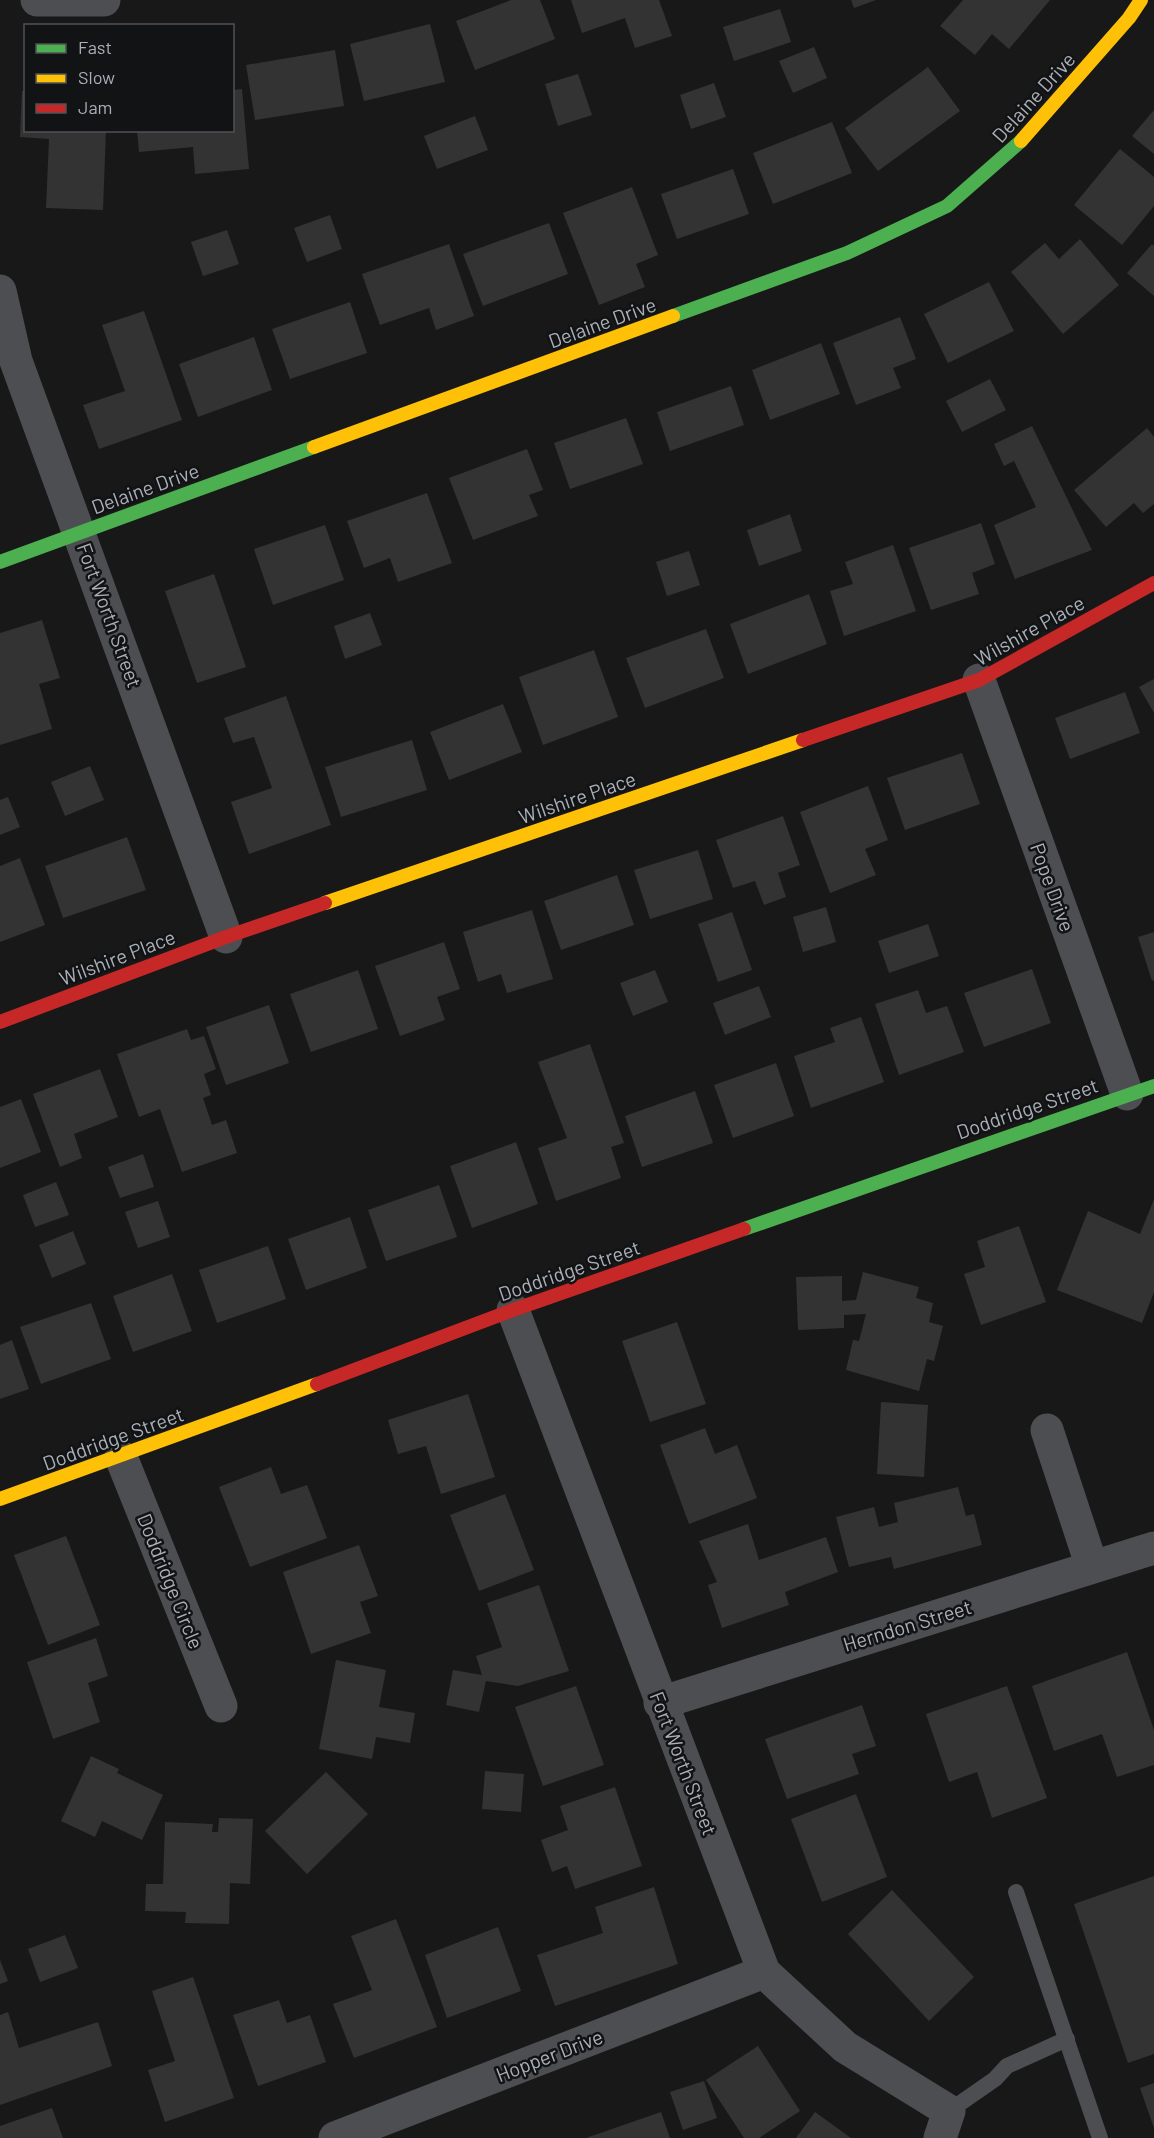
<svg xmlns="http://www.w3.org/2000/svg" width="1154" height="2138" viewBox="0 0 1154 2138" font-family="Barlow,sans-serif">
<rect width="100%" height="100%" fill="#181818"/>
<g fill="#333334">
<polygon points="511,0 540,0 555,39 475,70 456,21"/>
<polygon points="571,0 659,0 672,36 635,48 625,18 582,33"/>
<polygon points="851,0 876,0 854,8"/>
<polygon points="963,0 1050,0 1009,49 992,34 975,55 940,26"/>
<polygon points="780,9 791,42 734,61 723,27"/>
<polygon points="430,24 445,82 364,101 350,44"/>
<polygon points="814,47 827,78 793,93 779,61"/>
<polygon points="335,50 344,106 255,120 246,65"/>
<polygon points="928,67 960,111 878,171 845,128"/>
<polygon points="578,74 592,115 558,126 545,84"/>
<polygon points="714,83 726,117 691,129 680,95"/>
<polygon points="242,89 249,169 195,174 193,147 139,152 137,130 232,130 232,90"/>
<polygon points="22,91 26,91 26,130 106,130 103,210 46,208 49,139 20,137"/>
<polygon points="1154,110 1154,154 1132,136"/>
<polygon points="475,116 488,150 437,169 424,136"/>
<polygon points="832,122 852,173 773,204 753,153"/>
<polygon points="1120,149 1154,177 1154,206 1122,245 1074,205"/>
<polygon points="733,169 749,214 677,239 661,194"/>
<polygon points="632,187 658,255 636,264 645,287 599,305 563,213"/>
<polygon points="330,215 342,249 307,262 294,228"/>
<polygon points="549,223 568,274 483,306 463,254"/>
<polygon points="227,230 239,264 203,276 191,242"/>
<polygon points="1080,239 1119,285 1063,334 1011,272 1045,243 1059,259"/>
<polygon points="449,244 474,316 436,330 429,308 380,325 362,274"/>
<polygon points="1152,244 1154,246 1154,296 1127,273"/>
<polygon points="989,282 1014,331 948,363 924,314"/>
<polygon points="350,302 367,353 290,379 272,329"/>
<polygon points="144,311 182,420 99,449 83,405 125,391 102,325"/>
<polygon points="900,317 916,359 893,368 901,388 856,405 833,343"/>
<polygon points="254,337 272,390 198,417 179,364"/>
<polygon points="821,343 840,394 770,420 752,370"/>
<polygon points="990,379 1006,410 962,432 946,401"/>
<polygon points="731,386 744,425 670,451 657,412"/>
<polygon points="626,418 643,464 570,489 554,443"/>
<polygon points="1032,426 1092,550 1015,579 994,525 1036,507 1014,461 1004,466 994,444"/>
<polygon points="1147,428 1154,437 1154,504 1143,513 1134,503 1106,527 1074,490"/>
<polygon points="527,449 543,490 529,495 538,516 473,540 449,478"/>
<polygon points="427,493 452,563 398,582 390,558 364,568 347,521"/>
<polygon points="790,514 802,551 759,566 747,530"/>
<polygon points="981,523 995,564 972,573 979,594 931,610 909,548"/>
<polygon points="325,525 344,580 273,605 254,549"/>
<polygon points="893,545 916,611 844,636 830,591 853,584 845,562"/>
<polygon points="689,551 700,585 667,596 656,562"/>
<polygon points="214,574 246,667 197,683 165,591"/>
<polygon points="809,594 827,644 748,674 730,624"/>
<polygon points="370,613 382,645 345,659 334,626"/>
<polygon points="42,620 60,678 39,684 52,729 0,745 0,633"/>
<polygon points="706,629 724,678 645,708 626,658"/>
<polygon points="594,650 618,717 543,745 519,677"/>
<polygon points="1154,679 1154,713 1139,687"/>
<polygon points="1125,692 1140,733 1070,759 1055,718"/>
<polygon points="286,696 331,825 249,854 231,802 272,788 254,737 233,743 224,718"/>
<polygon points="503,704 522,752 449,780 430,732"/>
<polygon points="412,740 427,790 341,817 325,767"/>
<polygon points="962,753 980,804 905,830 887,778"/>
<polygon points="90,766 104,800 65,816 51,782"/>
<polygon points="868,786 888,840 865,849 876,875 830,893 800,812"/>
<polygon points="8,797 20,827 0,835 0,800"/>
<polygon points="783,816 800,865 778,873 786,897 764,905 755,881 733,888 716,840"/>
<polygon points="127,837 146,890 63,918 45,866"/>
<polygon points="698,850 713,899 650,919 634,870"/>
<polygon points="20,858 45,925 0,942 0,866"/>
<polygon points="617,875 634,925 561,950 544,901"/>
<polygon points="826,907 836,942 803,952 793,917"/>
<polygon points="532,910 553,979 507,993 501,974 478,982 463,932"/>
<polygon points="732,912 752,970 718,982 698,924"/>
<polygon points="928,924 939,956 889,973 878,941"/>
<polygon points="1154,932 1154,980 1152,981 1138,937"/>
<polygon points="444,942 460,989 437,997 445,1020 400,1036 375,966"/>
<polygon points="1032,969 1051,1023 984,1047 964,993"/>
<polygon points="358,970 378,1029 311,1052 290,994"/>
<polygon points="655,970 668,1002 633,1016 620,983"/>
<polygon points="759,986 771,1017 725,1035 713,1003"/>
<polygon points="918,990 926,1013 947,1006 964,1052 899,1075 875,1004"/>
<polygon points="269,1005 289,1063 226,1085 206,1027"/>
<polygon points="861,1017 884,1082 811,1108 794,1056 835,1042 830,1028"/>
<polygon points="187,1029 191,1040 204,1036 216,1069 204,1074 211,1095 203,1098 212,1125 226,1120 237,1153 182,1172 160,1109 139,1117 117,1054"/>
<polygon points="590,1044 624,1143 611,1147 621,1178 556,1201 538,1148 567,1138 538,1062"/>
<polygon points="776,1063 794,1116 733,1138 714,1085"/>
<polygon points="100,1069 118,1117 74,1134 82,1158 60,1167 33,1094"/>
<polygon points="695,1091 713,1143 642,1167 625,1116"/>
<polygon points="21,1099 41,1152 0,1168 0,1107"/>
<polygon points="516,1142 538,1204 472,1228 450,1166"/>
<polygon points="143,1154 154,1187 120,1198 108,1167"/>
<polygon points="56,1182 69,1215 35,1227 23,1195"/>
<polygon points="439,1185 457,1237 386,1261 368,1210"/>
<polygon points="1154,1199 1154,1292 1142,1323 1057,1290 1088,1211 1140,1234"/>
<polygon points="158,1201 170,1237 138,1248 125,1212"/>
<polygon points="350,1217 367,1268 306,1290 288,1239"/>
<polygon points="1019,1226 1046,1302 981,1325 964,1274 985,1267 977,1241"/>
<polygon points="73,1231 86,1264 52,1278 39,1245"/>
<polygon points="268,1246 286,1299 217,1323 199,1270"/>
<polygon points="863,1272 919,1287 916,1298 933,1303 929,1322 943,1326 934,1361 927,1359 919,1391 846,1370 853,1340 859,1341 866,1314 844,1315 844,1328 798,1330 796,1277 842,1276 842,1301 856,1300"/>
<polygon points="172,1274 192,1331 133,1352 113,1296"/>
<polygon points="91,1303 111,1359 41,1384 20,1327"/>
<polygon points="677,1322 706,1404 650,1422 622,1341"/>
<polygon points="12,1340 29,1389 0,1399 0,1345"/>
<polygon points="468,1394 495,1477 441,1494 426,1446 398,1454 388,1420"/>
<polygon points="881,1402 928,1405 924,1477 877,1474"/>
<polygon points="705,1428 715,1454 737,1445 757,1498 689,1524 660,1445"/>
<polygon points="271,1467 281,1494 307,1485 327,1538 250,1567 219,1487"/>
<polygon points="958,1487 966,1516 974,1514 982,1545 894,1569 891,1557 849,1567 836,1517 874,1507 879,1527 898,1522 894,1503"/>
<polygon points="505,1494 534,1570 479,1591 450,1515"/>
<polygon points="748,1524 759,1560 826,1537 838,1572 785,1592 789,1605 722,1628 708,1585 717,1582 699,1541"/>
<polygon points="66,1536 100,1625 48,1645 14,1555"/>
<polygon points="359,1545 378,1596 360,1602 371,1633 311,1654 283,1572"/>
<polygon points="539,1585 569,1671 518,1686 486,1681 479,1712 446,1705 453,1670 482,1675 476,1656 502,1647 487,1603"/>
<polygon points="96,1638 108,1676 88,1683 100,1722 53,1739 27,1662"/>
<polygon points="1127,1652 1154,1730 1154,1765 1117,1777 1102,1734 1054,1751 1032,1686"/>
<polygon points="336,1660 386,1670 379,1707 415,1713 410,1743 376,1737 372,1759 319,1749"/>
<polygon points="576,1686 604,1765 543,1786 515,1707"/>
<polygon points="1007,1686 1047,1798 992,1818 977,1772 949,1782 926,1714"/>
<polygon points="862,1705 876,1746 852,1754 859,1774 787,1799 765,1739"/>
<polygon points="91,1756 119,1769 117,1773 163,1795 142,1840 102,1821 95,1837 61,1821"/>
<polygon points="485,1771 524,1774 521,1812 482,1809"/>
<polygon points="326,1772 368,1814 307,1874 265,1831"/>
<polygon points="615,1787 642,1866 575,1889 567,1866 552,1872 541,1840 568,1830 560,1806"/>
<polygon points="856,1794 887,1877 822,1902 791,1819"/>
<polygon points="219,1818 253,1819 250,1884 230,1883 229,1924 185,1923 186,1912 145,1911 146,1884 163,1884 165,1822 213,1824 212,1832 218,1832"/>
<polygon points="1154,1876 1154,2054 1128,2063 1074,1904"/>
<polygon points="654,1887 678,1964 555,2006 537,1955 603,1933 595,1907"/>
<polygon points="892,1890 974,1977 929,2021 848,1934"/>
<polygon points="396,1919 437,2027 354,2058 333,2004 372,1990 351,1936"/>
<polygon points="498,1927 521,1991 447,2018 425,1955"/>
<polygon points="65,1935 78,1968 40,1982 28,1949"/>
<polygon points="0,1960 8,1981 0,1984"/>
<polygon points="193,1977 234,2098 165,2122 148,2070 175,2061 152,1991"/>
<polygon points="279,2000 287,2023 310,2015 326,2062 258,2086 233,2015"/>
<polygon points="8,2012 19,2048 98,2022 112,2066 0,2105 0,2015"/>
<polygon points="758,2046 800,2111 759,2138 744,2138 706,2080"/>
<polygon points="704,2081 717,2118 683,2130 670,2092"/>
<polygon points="1154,2083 1154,2128 1140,2088"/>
<polygon points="52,2108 63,2138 0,2138 0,2126"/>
<polygon points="661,2112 670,2138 586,2138"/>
<polygon points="815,2112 851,2138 796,2138"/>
</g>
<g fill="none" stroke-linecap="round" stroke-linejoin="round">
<g stroke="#4d4e51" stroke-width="16">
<polyline points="1016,1892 1100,2138"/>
<polyline points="949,2111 995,2079 1007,2066 1067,2039"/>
</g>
<g stroke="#4d4e51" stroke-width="33">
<polyline points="37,0 104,0"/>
<polyline points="0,291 16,361 226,937"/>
<polyline points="979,680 1127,1094"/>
<polyline points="513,1310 764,1972 845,2047 949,2111 940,2138"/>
<polyline points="1047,1430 1092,1567"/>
<polyline points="121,1457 221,1706"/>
<polyline points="660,1703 1154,1548"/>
<polyline points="335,2138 764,1972"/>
</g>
<g stroke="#4caf50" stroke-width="14">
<polyline points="673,316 847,253 947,206 1021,141"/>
<polyline points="0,562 314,447"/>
<polyline points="744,1229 1154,1086"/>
</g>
<g stroke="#ffc107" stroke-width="14">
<polyline points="1021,141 1129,18 1141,0"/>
<polyline points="314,447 673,316"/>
<polyline points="325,903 803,740"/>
<polyline points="0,1499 317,1384"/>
</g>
<g stroke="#c62828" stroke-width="14">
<polyline points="803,740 979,680 1154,583"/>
<polyline points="0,1022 226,937 325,903"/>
<polyline points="317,1384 513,1310 744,1229"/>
</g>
</g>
<g text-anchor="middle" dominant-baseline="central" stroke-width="5" stroke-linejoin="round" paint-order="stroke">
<g font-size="20" fill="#abb0b8" stroke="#121314">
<text transform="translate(1033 97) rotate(-48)">Delaine Drive</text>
<text transform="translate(602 322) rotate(-20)">Delaine Drive</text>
<text transform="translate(145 488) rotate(-20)">Delaine Drive</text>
<text transform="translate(110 615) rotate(70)">Fort Worth Street</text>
<text transform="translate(1029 630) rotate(-29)">Wilshire Place</text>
<text transform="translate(577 797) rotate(-19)">Wilshire Place</text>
<text transform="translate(1053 887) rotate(70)">Pope Drive</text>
<text transform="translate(117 957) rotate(-21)">Wilshire Place</text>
<text transform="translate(1027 1108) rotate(-19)">Doddridge Street</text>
<text transform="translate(569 1270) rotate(-19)">Doddridge Street</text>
<text transform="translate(113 1438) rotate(-20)">Doddridge Street</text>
<text transform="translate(171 1581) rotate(68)">Doddridge Circle</text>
<text transform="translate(907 1625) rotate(-17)">Herndon Street</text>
<text transform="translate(684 1763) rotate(69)">Fort Worth Street</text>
<text transform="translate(549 2055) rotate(-21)">Hopper Drive</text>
</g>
</g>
<rect x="24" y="24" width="210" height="108" fill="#121314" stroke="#4f5256" stroke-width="1.5"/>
<rect x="36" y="44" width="30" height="9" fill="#4caf50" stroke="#4f5256" stroke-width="1.5"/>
<text x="78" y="54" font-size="18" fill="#abb0b8">Fast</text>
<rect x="36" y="74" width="30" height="9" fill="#ffc107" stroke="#4f5256" stroke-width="1.5"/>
<text x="78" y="84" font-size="18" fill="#abb0b8">Slow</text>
<rect x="36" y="104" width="30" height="9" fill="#c62828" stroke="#4f5256" stroke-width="1.5"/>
<text x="78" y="114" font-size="18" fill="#abb0b8">Jam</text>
</svg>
